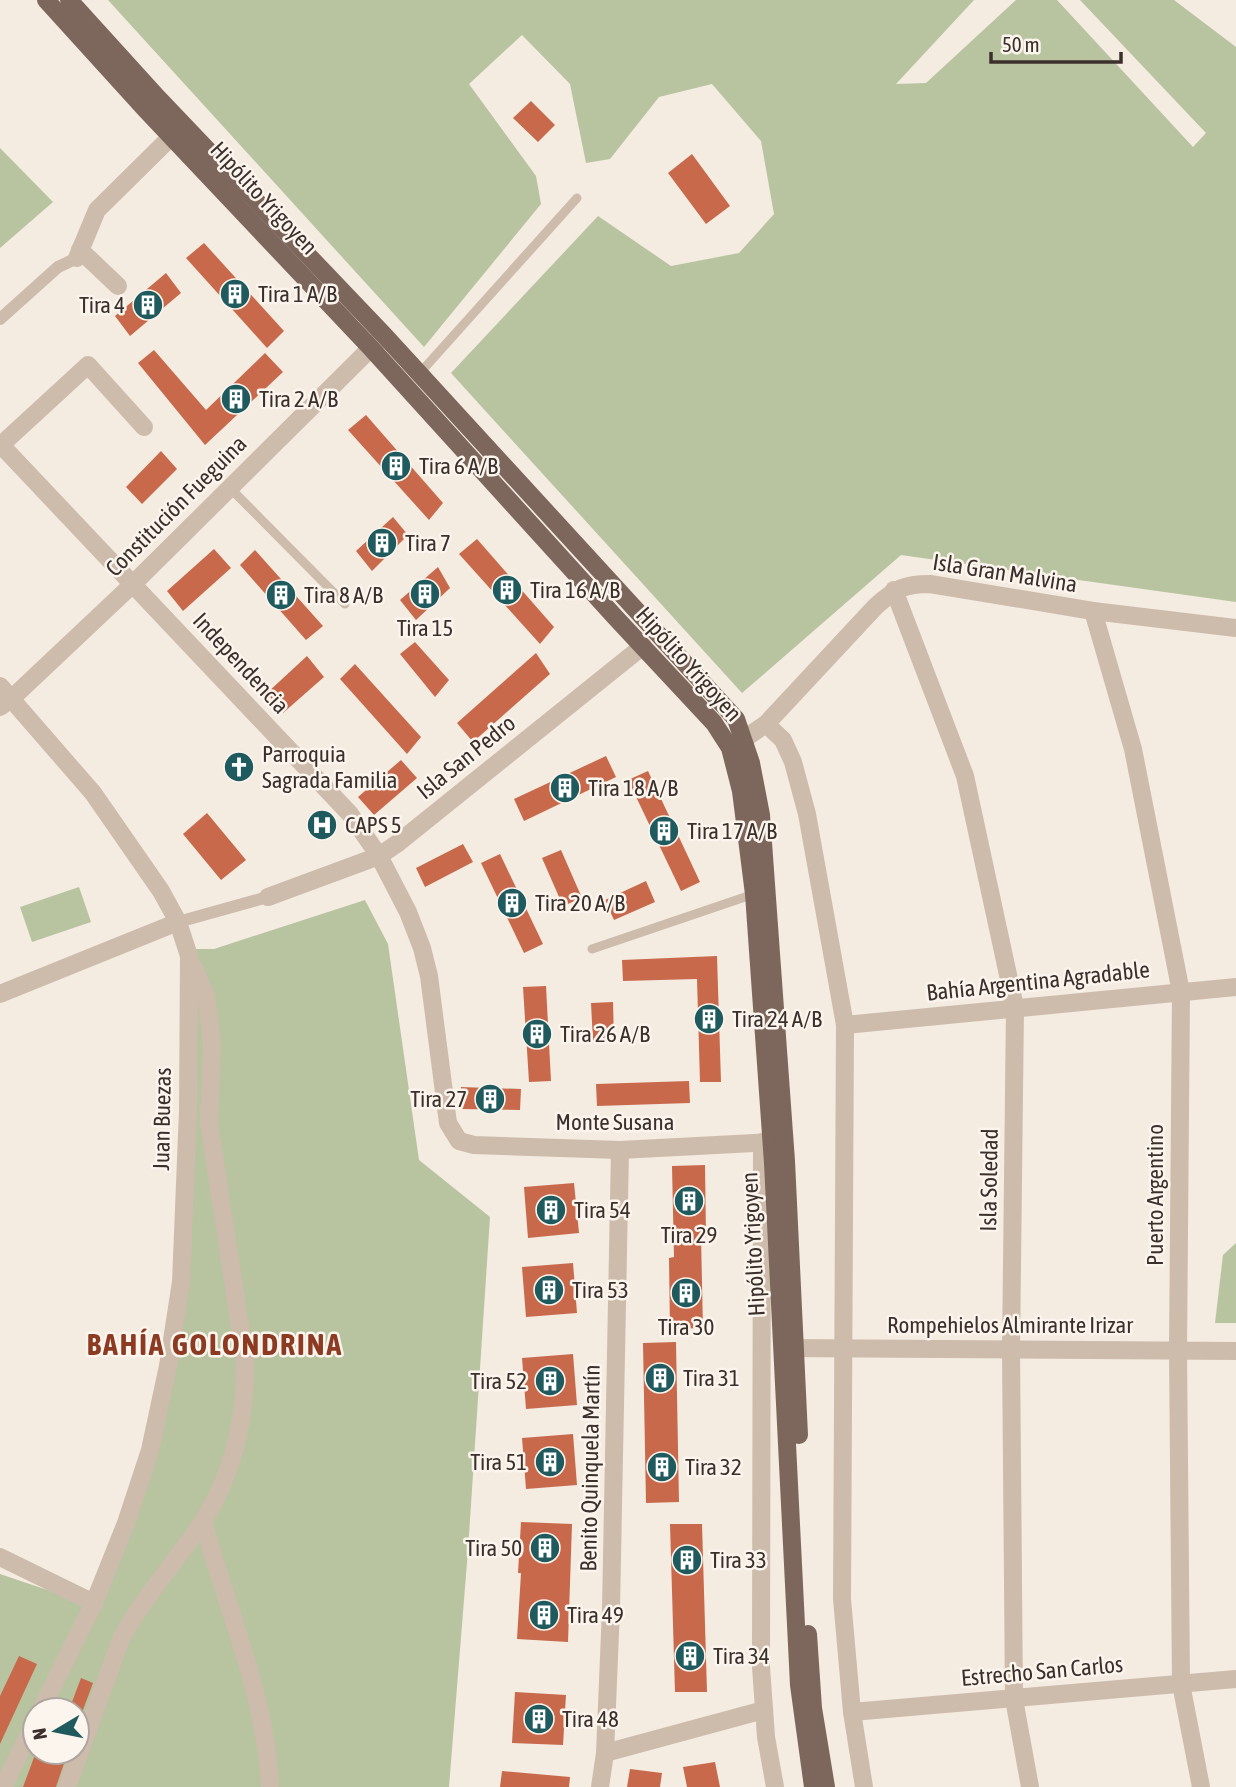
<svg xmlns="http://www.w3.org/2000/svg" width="1236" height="1787" viewBox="0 0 1236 1787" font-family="'Asap Condensed',sans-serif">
<rect width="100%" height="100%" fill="#f4ebe1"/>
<g fill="#b8c4a0" fill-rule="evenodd">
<polygon points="108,0 974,0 896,84 926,83 1016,0 1057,0 1193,147 1206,133 1080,0 1174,0 1236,47 1236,602 901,555 742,693 451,373 598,216 671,266 739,253 774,214 761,141 712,84 659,97 610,159 586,163 570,84 522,35 469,84 536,176 541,204 424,347"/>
<polygon points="0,148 53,202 0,248"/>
<polygon points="79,887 91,922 32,942 20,907"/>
<path d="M365,900L388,944L419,1160L490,1217L468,1550L449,1787H0V1574L95,1606L152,1451L184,1283L182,949H214ZM35,1710H77V1752H35Z"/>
<polygon points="1236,1243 1236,1323 1215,1323 1223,1255"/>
</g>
<g fill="#c8694b">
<polygon points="531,101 555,125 538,142 513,118"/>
<polygon points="692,154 730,206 706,224 668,173"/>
<polygon points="204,243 284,331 267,348 186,258"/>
<polygon points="166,273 181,293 130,336 115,316"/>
<polygon points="154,350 206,410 265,353 283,372 205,445 138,363"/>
<polygon points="366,415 443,503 429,520 348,430"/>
<polygon points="161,451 177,469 142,504 126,487"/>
<polygon points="393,517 408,535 372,571 356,551"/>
<polygon points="477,539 554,627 540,644 459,554"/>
<polygon points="214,549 231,568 183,611 167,591"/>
<polygon points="255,550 323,626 306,640 240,565"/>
<polygon points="438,567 450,588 416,620 400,600"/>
<polygon points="415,642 449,680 435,697 400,654"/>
<polygon points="536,653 550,674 473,742 457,723"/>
<polygon points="307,656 324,677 283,713 267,693"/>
<polygon points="355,664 421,737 407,754 340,679"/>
<polygon points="606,756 616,777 524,821 514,799"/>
<polygon points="401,760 417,778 374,815 358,797"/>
<polygon points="648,771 700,882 681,891 628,780"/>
<polygon points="207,813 246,860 221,880 183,834"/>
<polygon points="463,844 473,862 425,887 416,868"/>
<polygon points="561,850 582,898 563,906 542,858"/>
<polygon points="500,854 543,944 524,953 481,863"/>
<polygon points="646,881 655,902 614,920 605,900"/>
<polygon points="717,956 721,1082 700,1082 697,979 623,981 622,960"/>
<polygon points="546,986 551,1081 529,1082 523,987"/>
<polygon points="613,1002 614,1040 593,1041 591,1003"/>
<polygon points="689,1081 690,1103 597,1106 596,1084"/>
<polygon points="461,1087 521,1089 520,1110 460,1109"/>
<polygon points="705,1165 706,1237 701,1237 703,1328 670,1329 669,1258 674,1257 672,1166"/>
<polygon points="574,1183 579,1233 528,1238 524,1187"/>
<polygon points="573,1263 577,1313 526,1317 522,1267"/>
<polygon points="676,1342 679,1502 646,1503 643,1343"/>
<polygon points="573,1354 577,1405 526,1409 522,1358"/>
<polygon points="573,1434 577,1485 526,1489 522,1438"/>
<polygon points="521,1522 572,1524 568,1642 517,1639 521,1573 518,1573"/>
<polygon points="670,1524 702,1524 707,1692 675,1692"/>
<polygon points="19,1656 37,1664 0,1744 0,1696"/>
<polygon points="81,1678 93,1683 83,1710 69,1710"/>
<polygon points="515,1692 566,1695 563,1745 512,1743"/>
<polygon points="36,1752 68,1752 56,1787 23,1787"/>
<polygon points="715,1762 720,1787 687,1787 683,1767"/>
<polygon points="630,1769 662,1773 660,1787 627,1787"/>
<polygon points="502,1771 570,1777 569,1787 500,1787"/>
</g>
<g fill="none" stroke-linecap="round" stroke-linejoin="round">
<g stroke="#cdbbac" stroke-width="9">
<polyline points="419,374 577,198"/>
<polyline points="229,487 345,604"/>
<polyline points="592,949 754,894"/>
</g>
<g stroke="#cdbbac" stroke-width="12">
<polyline points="0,319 58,267 77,258"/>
<polyline points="178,922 268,897"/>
</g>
<g stroke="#cdbbac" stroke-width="18">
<polyline points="80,250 118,286"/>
<polyline points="77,258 97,210 181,127"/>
<polyline points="0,444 350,814 379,856 408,912 422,948 429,976 448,1123 459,1141 474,1145 620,1150 772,1142"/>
<polyline points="1,445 88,365 144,427"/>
<polyline points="894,590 965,776 1015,1007 1011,1350 1014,1699 1030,1787"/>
<polyline points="1093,611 1133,749 1181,992 1178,1351 1181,1684 1201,1787"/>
<polyline points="0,686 93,793 161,891 178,922 189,956 188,1111 181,1282 168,1366 150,1450 126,1523 94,1603 41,1710"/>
<polyline points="0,707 11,699 133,584 382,337"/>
<polyline points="766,724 783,740 793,762 807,814 845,1025 842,1599 852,1712 864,1787"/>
<path d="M744,739L766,724L876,606C895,589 904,584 930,584L1093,611L1236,628"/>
<polyline points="268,897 379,856 398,843 643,646"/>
<polyline points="0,994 178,922"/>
<polyline points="845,1025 1236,987"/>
<polyline points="762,1142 761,1667 766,1737 775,1787"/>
<polyline points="783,1348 1236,1351"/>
<path d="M203,1521C227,1609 266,1696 270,1787"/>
<polyline points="0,1557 94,1603"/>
<polyline points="852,1712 1236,1679"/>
<polyline points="605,1753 764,1710"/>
<polyline points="3,1787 35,1722"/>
<path d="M67,1787L121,1639C143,1598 175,1563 201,1524C234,1474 246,1417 245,1359L209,1123L212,1045L209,1018L206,996L193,966"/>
<polyline points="600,1787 605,1753 611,1609 620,1150"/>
</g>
<g stroke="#7d675c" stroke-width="18">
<polyline points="46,0 145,109 370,347 615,617 714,723 730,748 741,791 754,894 773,1163 799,1685 813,1787"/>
<polyline points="69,0 158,98 384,335 736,719 751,763 761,815 786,1161 799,1435"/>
<polyline points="808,1634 813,1708 826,1787"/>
</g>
</g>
<defs>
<g id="building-disc" transform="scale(1.575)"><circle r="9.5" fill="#1f5a5e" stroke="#fbf5ee"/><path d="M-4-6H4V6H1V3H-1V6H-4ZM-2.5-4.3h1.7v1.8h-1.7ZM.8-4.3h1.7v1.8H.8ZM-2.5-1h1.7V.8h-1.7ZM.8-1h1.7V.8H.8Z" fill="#fff"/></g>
<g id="church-disc" transform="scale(1.575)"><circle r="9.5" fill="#1f5a5e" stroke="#fbf5ee"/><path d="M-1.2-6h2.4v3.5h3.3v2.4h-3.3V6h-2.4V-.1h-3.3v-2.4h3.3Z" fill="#fff"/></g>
<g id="hospital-disc" transform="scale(1.575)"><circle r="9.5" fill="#1f5a5e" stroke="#fbf5ee"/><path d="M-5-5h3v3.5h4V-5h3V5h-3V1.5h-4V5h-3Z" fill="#fff"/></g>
</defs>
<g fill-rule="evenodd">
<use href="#building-disc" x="235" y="294"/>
<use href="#building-disc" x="148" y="305"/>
<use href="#building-disc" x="236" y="399"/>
<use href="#building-disc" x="396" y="466"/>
<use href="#building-disc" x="382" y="543"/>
<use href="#building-disc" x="507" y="590"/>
<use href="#building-disc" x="425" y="594"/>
<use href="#building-disc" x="281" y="595"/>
<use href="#church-disc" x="239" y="767"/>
<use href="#building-disc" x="565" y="788"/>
<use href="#hospital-disc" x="322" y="825"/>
<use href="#building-disc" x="664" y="831"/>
<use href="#building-disc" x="512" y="903"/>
<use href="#building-disc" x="709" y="1019"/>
<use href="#building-disc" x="537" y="1034"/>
<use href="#building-disc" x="490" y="1099"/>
<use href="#building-disc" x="689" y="1201"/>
<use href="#building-disc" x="551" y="1210"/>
<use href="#building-disc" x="549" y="1290"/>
<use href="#building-disc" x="686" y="1293"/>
<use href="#building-disc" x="660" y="1378"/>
<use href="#building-disc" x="550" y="1381"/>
<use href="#building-disc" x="550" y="1462"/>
<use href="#building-disc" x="662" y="1467"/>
<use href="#building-disc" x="545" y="1548"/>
<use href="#building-disc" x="687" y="1560"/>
<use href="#building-disc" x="544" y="1615"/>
<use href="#building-disc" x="690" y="1656"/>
<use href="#building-disc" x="539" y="1719"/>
</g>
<g text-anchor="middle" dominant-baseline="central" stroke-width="5" stroke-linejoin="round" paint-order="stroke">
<g font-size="23" fill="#3b302b" stroke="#fbf5ee">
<text transform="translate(264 198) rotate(47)">Hipólito Yrigoyen</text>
<text transform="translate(176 506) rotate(-45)">Constitución Fueguina</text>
<text transform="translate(1005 573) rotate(9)">Isla Gran Malvina</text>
<text transform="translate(241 663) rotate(47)">Independencia</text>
<text transform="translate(689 664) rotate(48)">Hipólito Yrigoyen</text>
<text transform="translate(466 757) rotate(-39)">Isla San Pedro</text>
<text transform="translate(1038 981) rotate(-6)">Bahía Argentina Agradable</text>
<text transform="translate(162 1119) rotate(-89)">Juan Buezas</text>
<text x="615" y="1122">Monte Susana</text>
<text transform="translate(989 1180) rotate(-89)">Isla Soledad</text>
<text transform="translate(1155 1195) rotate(-90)">Puerto Argentino</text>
<text transform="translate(753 1244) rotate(-93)">Hipólito Yrigoyen</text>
<text x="1010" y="1325">Rompehielos Almirante Irizar</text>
<text transform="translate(590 1468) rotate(-89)">Benito Quinquela Martín</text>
<text transform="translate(1042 1671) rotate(-5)">Estrecho San Carlos</text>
</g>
<g font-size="23" fill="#3b302b" stroke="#fbf5ee" text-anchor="start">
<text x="258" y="294">Tira 1 A/B</text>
<text x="125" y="305" text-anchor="end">Tira 4</text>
<text x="259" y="399">Tira 2 A/B</text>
<text x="419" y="466">Tira 6 A/B</text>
<text x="405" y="543">Tira 7</text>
<text x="530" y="590">Tira 16 A/B</text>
<text x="304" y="595">Tira 8 A/B</text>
<text x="425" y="628" text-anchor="middle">Tira 15</text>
<text x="262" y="754">Parroquia<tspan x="262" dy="26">Sagrada Familia</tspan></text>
<text x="588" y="788">Tira 18 A/B</text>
<text x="345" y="825">CAPS 5</text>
<text x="687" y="831">Tira 17 A/B</text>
<text x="535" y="903">Tira 20 A/B</text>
<text x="732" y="1019">Tira 24 A/B</text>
<text x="560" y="1034">Tira 26 A/B</text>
<text x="467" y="1099" text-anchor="end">Tira 27</text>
<text x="574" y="1210">Tira 54</text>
<text x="689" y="1235" text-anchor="middle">Tira 29</text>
<text x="572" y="1290">Tira 53</text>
<text x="686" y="1327" text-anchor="middle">Tira 30</text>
<text x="683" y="1378">Tira 31</text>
<text x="527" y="1381" text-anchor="end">Tira 52</text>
<text x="527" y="1462" text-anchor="end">Tira 51</text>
<text x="685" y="1467">Tira 32</text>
<text x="522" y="1548" text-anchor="end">Tira 50</text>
<text x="710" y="1560">Tira 33</text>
<text x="567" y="1615">Tira 49</text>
<text x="713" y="1656">Tira 34</text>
<text x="562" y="1719">Tira 48</text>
</g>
<g font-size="30" font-weight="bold" letter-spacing="2" fill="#8c3b22" stroke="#fbf5ee">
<text x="215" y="1344">BAHÍA GOLONDRINA</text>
</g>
</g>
<g transform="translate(56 1731) rotate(260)"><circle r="33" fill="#fbf5ee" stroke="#aea6a0" stroke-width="2"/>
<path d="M0-5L12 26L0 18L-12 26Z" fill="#1f5a5e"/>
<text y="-10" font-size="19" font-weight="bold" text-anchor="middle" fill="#3b302b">N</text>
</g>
<path d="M991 52v10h130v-10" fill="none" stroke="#3b302b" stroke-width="3.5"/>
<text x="1002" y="52" font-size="21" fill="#3b302b" stroke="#fbf5ee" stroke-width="5" paint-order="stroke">50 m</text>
</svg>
